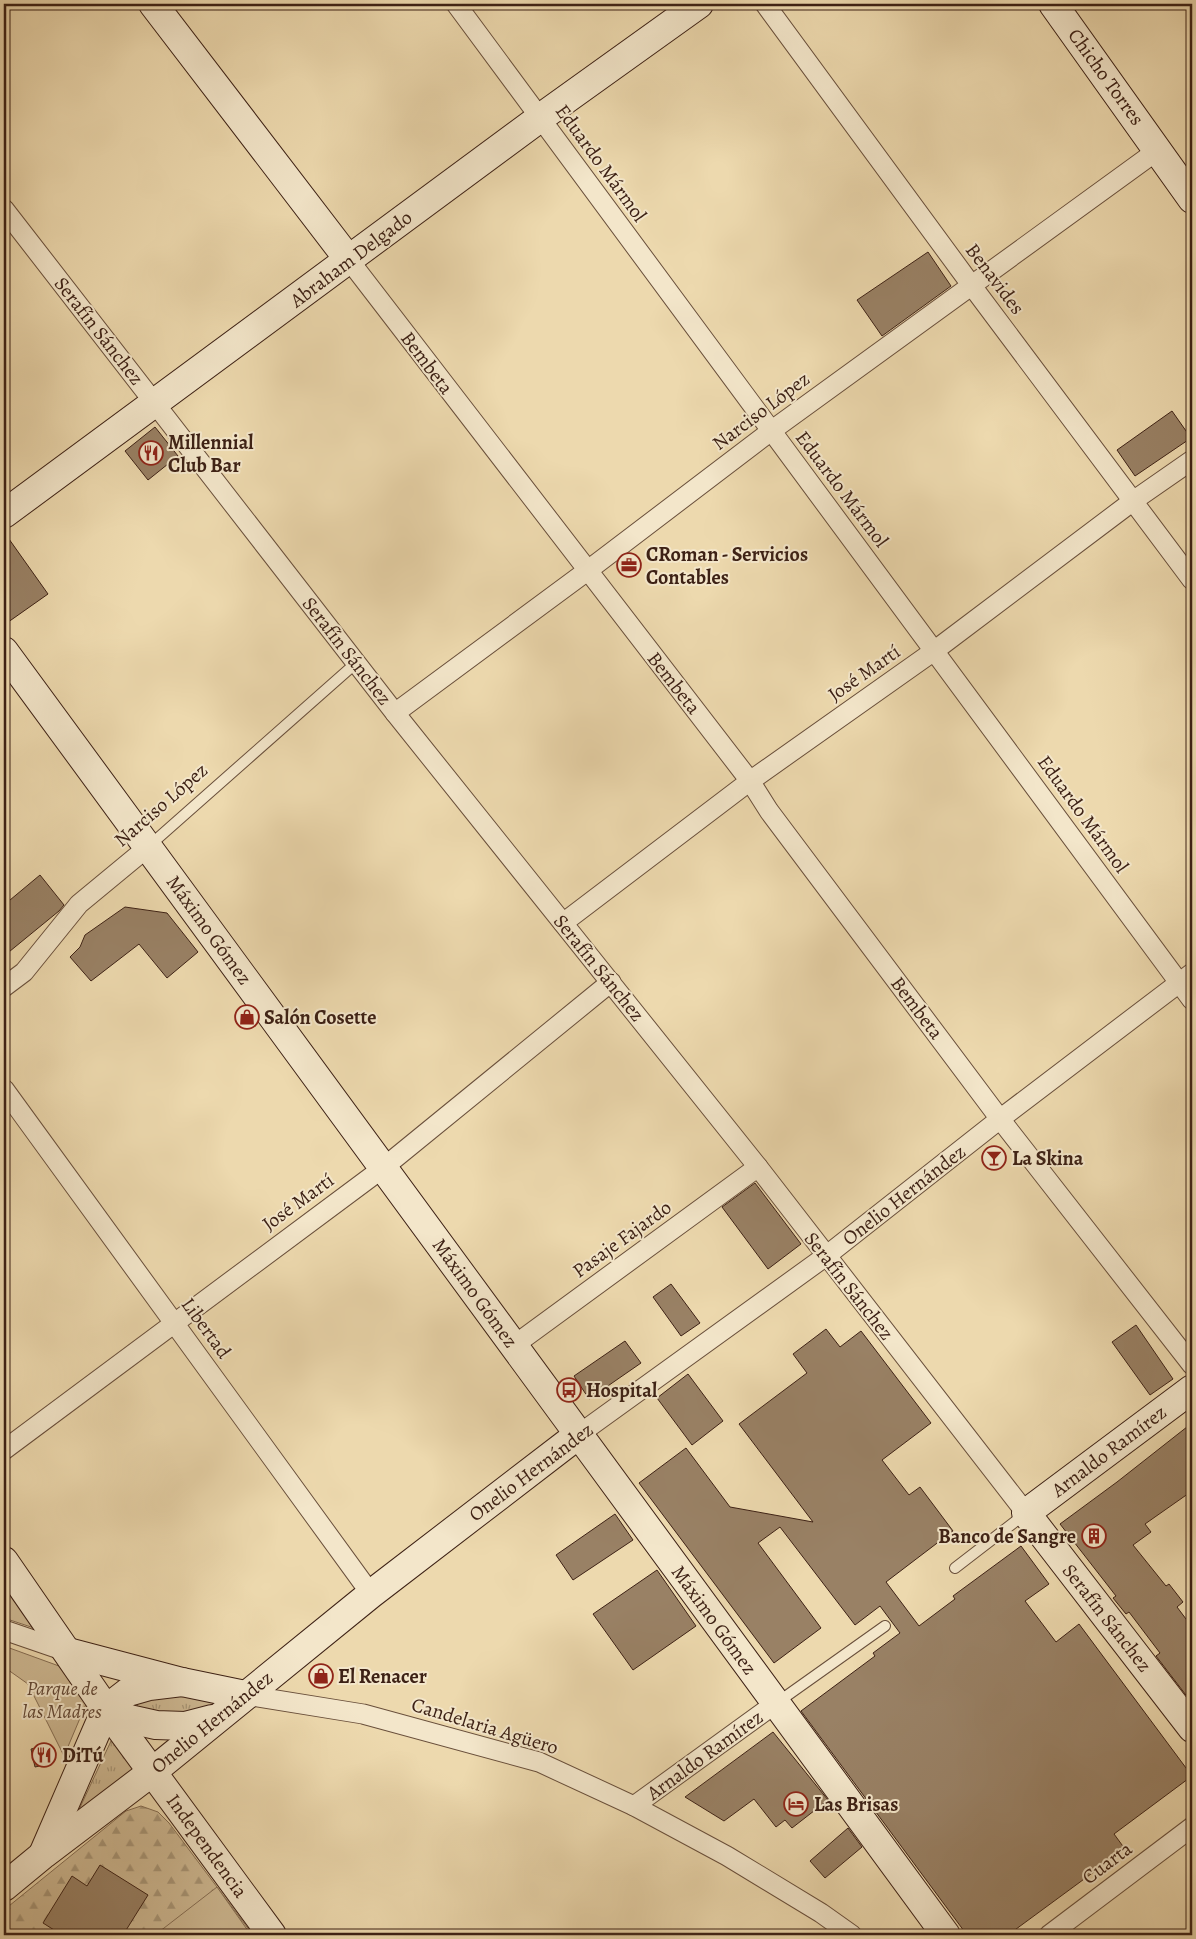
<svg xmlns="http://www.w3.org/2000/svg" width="1196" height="1939" viewBox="0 0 1196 1939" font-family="Alegreya,serif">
<defs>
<pattern id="grass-tufts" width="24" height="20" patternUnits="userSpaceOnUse" patternTransform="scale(1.25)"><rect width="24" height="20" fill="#cfba94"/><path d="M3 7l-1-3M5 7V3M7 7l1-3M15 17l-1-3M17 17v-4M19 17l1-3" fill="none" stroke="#a99778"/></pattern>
<pattern id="forest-firs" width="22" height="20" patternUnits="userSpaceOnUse" patternTransform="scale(1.25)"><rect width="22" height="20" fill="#cfba94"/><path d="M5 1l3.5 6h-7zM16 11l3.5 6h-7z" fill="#a99778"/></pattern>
</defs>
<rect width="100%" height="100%" fill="#edd9ae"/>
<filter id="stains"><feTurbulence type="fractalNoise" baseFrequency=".004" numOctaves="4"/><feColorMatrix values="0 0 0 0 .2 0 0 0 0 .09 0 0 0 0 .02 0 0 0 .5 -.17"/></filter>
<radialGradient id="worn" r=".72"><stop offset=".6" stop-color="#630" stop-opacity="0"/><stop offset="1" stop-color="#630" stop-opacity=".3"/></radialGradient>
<g fill="url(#grass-tufts)" stroke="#866e54">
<polygon points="184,1689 224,1696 200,1712 139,1713 137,1704 156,1697"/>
<polygon points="115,1738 139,1767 76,1816 111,1741"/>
</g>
<polygon fill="url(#forest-firs)" stroke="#866e54" points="141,1806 158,1812 169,1823 253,1935 4,1935 4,1910 126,1811"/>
<g fill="#cfba94" stroke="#866e54">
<polygon points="4,1580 40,1630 4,1618"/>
<polygon points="4,1646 70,1670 89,1697 64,1756 28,1684 4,1667"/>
<polygon points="217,1887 251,1935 155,1935"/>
</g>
<g fill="#998165" stroke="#3d2115">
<polygon points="928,252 951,286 882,336 857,300"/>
<polygon points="1172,411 1191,438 1135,476 1117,450"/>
<polygon points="155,427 178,456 148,480 125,451"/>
<polygon points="4,532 48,594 4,625"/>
<polygon points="40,875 64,905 59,911 4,956 4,905"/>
<polygon points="125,907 167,913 198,952 167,978 139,944 91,981 70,957 80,947 85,935"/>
<polygon points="755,1183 801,1244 768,1269 722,1207"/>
<polygon points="671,1284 700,1323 681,1336 653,1297"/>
<polygon points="1136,1325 1173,1379 1150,1395 1112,1342"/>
<polygon points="826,1329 840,1347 861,1331 931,1423 882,1460 909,1495 920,1487 953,1531 886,1582 919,1626 955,1599 953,1596 1021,1546 1049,1584 1025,1601 1056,1642 1079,1624 1192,1776 1114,1834 1125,1849 1008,1935 967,1935 801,1711 875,1656 873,1653 900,1633 880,1606 855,1625 780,1527 758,1543 821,1628 774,1663 639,1483 686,1448 730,1507 813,1522 739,1424 807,1373 793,1354"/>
<polygon points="625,1341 641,1363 589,1399 574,1376"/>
<polygon points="688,1374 723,1421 692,1445 657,1398"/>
<polygon points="1192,1423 1192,1491 1145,1524 1151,1532 1133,1545 1166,1586 1169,1584 1183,1602 1177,1607 1192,1627 1192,1703 1156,1656 1160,1653 1129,1612 1126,1614 1113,1598 1116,1596 1060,1524 1117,1482"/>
<polygon points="615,1514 633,1540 573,1580 556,1555"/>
<polygon points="657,1570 696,1626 633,1670 593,1614"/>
<polygon points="773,1732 828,1800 792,1828 785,1820 776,1827 754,1799 724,1821 685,1797"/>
<polygon points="49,1745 53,1763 35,1767 31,1749"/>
<polygon points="848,1828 862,1847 825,1878 810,1861"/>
<polygon points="100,1865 148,1895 123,1935 62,1935 43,1923 72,1876 87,1886"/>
</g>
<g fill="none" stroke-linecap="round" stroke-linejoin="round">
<g stroke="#694f3b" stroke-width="12">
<g id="lane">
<polyline points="149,846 356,663"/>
<polyline points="955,1568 1025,1514"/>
<polyline points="778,1702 885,1626"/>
</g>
</g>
<g stroke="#694f3b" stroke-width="21">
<g id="street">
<polyline points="456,4 1192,1000"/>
<polyline points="765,4 972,286 1192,580"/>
<polyline points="4,209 395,713 758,1167 1026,1513"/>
<polyline points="349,260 750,781 769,811 1000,1119 1192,1365"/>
<polyline points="395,713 587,571 771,431 1158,150"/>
<polyline points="563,923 750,781 934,651 1133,501 1192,460"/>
<polyline points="4,987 24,972 79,904 148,847"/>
<polyline points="4,1089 371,1594"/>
<polyline points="513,1346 758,1167"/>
<polyline points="578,1435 826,1256 1000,1119 1192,973"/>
<polyline points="4,1450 383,1168 611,982"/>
<polyline points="4,1630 68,1652"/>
<polyline points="245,1695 363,1714 539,1762 634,1806 727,1856 821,1913 852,1935"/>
<polyline points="634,1806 776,1703"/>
<polyline points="1049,1935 1192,1827"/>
</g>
</g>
<g stroke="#3d2115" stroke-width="30">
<g id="secondary">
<polyline points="153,4 349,260"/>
<polyline points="1053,4 1192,199"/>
<polyline points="4,514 540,118 699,4"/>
<polyline points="4,651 946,1935"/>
<polyline points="1192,1389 1026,1513 1192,1728"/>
<polyline points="4,1561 106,1709 272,1935"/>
<polyline points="68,1652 182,1682 245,1695"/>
<polyline points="111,1715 156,1725 185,1726 212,1719"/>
<polyline points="44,1852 106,1709 128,1692 149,1686 182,1682"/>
<polyline points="4,1887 44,1854 152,1772 371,1594 578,1435"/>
</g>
</g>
<use href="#lane" stroke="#f3e6ca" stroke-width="10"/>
<use href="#street" stroke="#f3e6ca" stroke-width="19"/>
<use href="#secondary" stroke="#f3e6ca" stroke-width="28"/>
</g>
<defs>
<g id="restaurant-ring" transform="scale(1.25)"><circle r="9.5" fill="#f3e6ca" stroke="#8f2418" stroke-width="1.5"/><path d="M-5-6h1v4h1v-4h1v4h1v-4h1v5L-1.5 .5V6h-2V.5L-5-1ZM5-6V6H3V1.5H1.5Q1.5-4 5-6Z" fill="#8f2418"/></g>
<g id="office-ring" transform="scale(1.25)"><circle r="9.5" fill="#f3e6ca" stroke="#8f2418" stroke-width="1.5"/><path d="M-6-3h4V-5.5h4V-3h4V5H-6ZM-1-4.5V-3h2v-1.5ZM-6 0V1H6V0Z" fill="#8f2418"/></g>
<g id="shop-ring" transform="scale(1.25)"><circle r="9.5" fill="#f3e6ca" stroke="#8f2418" stroke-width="1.5"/><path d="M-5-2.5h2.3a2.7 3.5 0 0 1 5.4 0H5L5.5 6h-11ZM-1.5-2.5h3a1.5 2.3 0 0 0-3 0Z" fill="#8f2418"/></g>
<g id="bar-ring" transform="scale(1.25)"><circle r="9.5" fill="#f3e6ca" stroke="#8f2418" stroke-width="1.5"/><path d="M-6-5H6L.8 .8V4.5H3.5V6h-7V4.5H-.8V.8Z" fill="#8f2418"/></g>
<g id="bus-ring" transform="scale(1.25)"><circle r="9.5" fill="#f3e6ca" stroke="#8f2418" stroke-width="1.5"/><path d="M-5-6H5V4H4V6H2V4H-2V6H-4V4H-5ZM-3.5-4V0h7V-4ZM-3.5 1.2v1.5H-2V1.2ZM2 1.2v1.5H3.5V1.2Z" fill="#8f2418"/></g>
<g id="building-ring" transform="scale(1.25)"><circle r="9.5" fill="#f3e6ca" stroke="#8f2418" stroke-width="1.5"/><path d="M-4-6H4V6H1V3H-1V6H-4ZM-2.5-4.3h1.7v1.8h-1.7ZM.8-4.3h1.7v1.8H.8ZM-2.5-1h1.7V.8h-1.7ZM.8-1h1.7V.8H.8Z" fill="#8f2418"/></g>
<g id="hotel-ring" transform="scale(1.25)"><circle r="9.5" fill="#f3e6ca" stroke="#8f2418" stroke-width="1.5"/><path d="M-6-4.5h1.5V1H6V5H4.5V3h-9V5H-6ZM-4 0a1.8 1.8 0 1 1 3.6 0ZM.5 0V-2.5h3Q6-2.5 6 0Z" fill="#8f2418"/></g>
</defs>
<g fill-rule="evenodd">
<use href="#restaurant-ring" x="151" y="453"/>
<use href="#office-ring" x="629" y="565"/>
<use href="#shop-ring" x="247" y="1017"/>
<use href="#bar-ring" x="994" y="1158"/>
<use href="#bus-ring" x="569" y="1390"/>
<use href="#building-ring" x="1094" y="1536"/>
<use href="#shop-ring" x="321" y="1676"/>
<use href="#restaurant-ring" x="44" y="1755"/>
<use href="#hotel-ring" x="796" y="1804"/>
</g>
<g text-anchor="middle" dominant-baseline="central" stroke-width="4" stroke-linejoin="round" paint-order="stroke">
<g font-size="20" fill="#3d2115" stroke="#f3e6ca">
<text transform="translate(1106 77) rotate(54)">Chicho Torres</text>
<text transform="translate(601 163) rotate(54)">Eduardo Mármol</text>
<text transform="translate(351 259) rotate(-37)">Abraham Delgado</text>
<text transform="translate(995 279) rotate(53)">Benavides</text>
<text transform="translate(99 331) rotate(52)">Serafín Sánchez</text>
<text transform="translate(427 363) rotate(53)">Bembeta</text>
<text transform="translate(761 411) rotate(-37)">Narciso López</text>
<text transform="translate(842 489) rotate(53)">Eduardo Mármol</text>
<text transform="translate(347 651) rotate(52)">Serafín Sánchez</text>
<text transform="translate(864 673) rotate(-35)">José Martí</text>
<text transform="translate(674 683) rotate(52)">Bembeta</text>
<text transform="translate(161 805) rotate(-41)">Narciso López</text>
<text transform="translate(1083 814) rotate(54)">Eduardo Mármol</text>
<text transform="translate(209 930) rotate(54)">Máximo Gómez</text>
<text transform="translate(599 968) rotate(51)">Serafín Sánchez</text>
<text transform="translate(917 1008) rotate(53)">Bembeta</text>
<text transform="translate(904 1195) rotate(-38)">Onelio Hernández</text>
<text transform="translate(298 1202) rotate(-36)">José Martí</text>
<text transform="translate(622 1239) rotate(-36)">Pasaje Fajardo</text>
<text transform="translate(849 1286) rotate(52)">Serafín Sánchez</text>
<text transform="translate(475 1293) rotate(54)">Máximo Gómez</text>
<text transform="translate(206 1328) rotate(54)">Libertad</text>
<text transform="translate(1109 1451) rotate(-37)">Arnaldo Ramírez</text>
<text transform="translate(531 1472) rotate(-37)">Onelio Hernández</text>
<text transform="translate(1107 1618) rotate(52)">Serafín Sánchez</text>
<text transform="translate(714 1620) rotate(54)">Máximo Gómez</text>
<text transform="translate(212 1722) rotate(-39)">Onelio Hernández</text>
<text transform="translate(485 1726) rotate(17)">Candelaria Agüero</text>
<text transform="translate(705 1755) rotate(-36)">Arnaldo Ramírez</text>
<text transform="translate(207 1846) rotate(54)">Independencia</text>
<text transform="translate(1107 1863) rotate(-37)">Cuarta</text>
</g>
<g font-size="20" font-weight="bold" fill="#3d2115" stroke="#f3e6ca" text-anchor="start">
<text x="168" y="442">Millennial<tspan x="168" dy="23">Club Bar</tspan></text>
<text x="646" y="554">CRoman - Servicios<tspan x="646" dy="23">Contables</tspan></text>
<text x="264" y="1017">Salón Cosette</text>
<text x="1012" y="1158">La Skina</text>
<text x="586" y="1390">Hospital</text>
<text x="1076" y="1536" text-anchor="end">Banco de Sangre</text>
<text x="338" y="1676">El Renacer</text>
<text x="62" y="1755">DiTú</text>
<text x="814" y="1804">Las Brisas</text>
</g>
<g font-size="20" font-style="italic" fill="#624735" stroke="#f3e6ca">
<text x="62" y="1688">Parque de<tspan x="62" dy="23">las Madres</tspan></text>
</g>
</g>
<rect width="1196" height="1939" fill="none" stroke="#edd9ae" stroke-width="20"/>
<rect x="5" y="5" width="1186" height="1929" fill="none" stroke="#3d2115" stroke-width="2.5"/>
<rect x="10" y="10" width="1176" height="1919" fill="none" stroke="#3d2115"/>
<rect width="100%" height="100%" filter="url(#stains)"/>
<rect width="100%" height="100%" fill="url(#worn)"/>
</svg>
